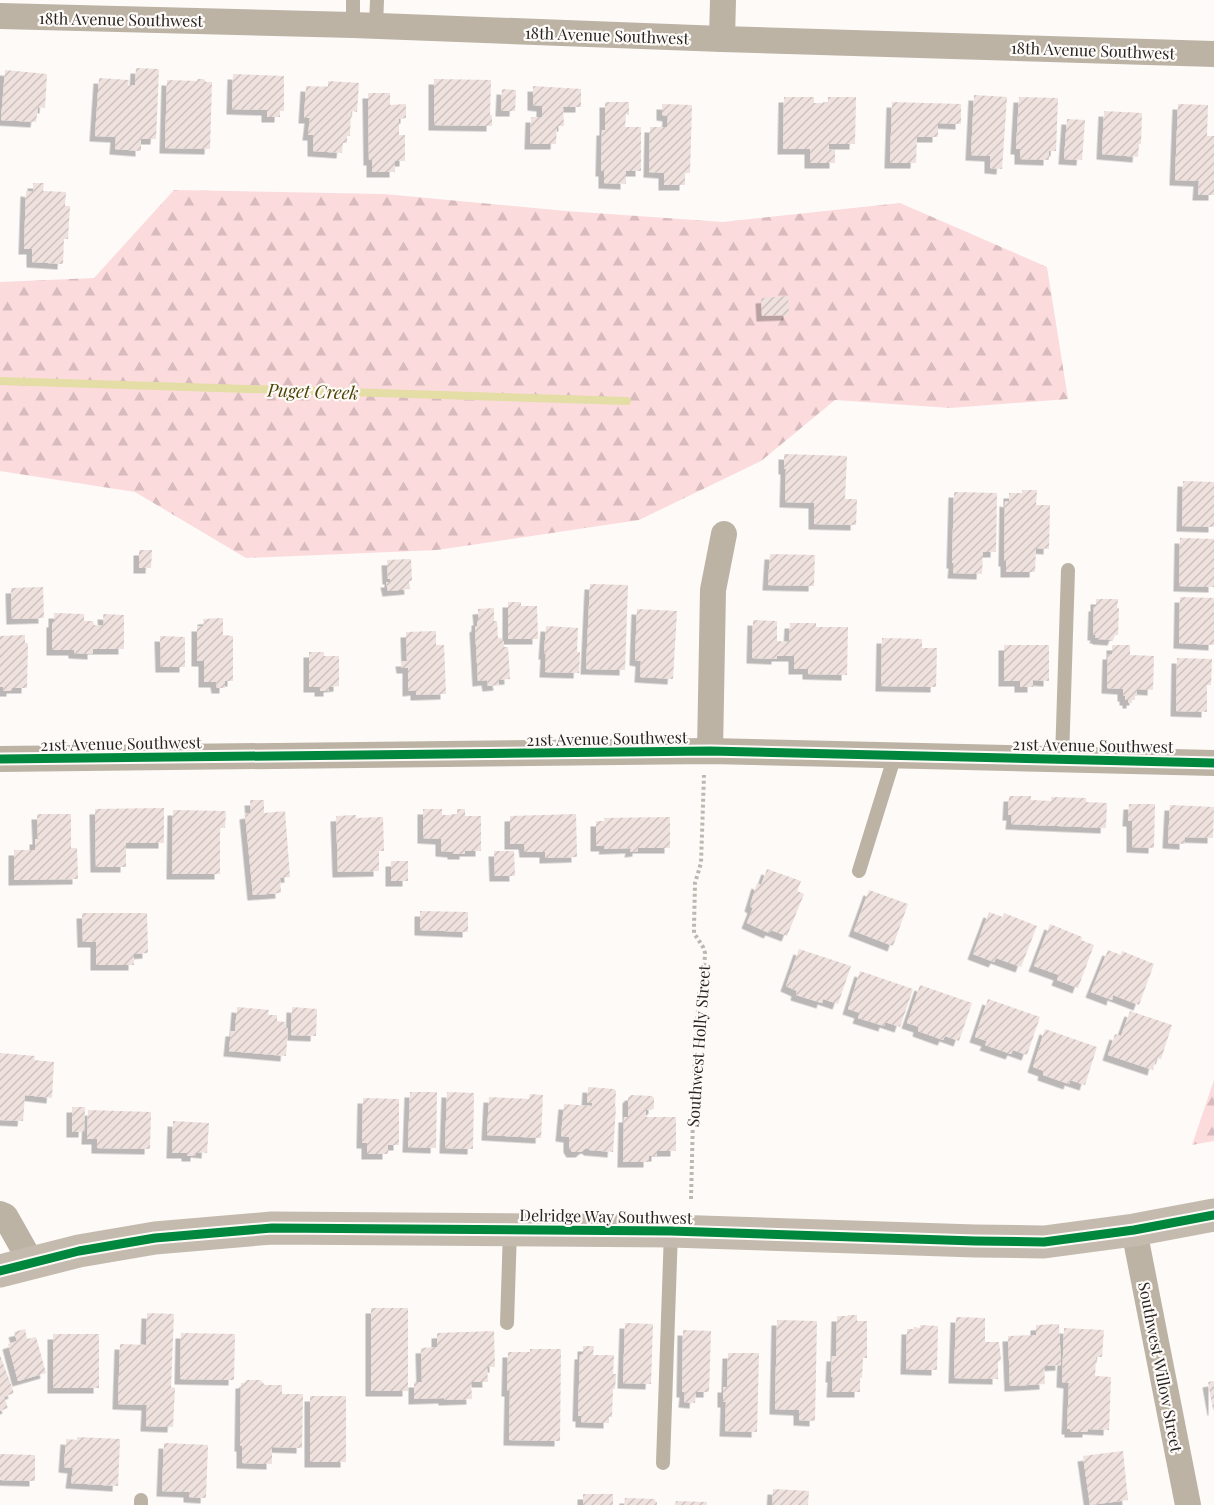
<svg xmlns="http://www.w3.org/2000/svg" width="1214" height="1505" viewBox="0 0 1214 1505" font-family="'Playfair Display',serif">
<defs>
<pattern id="forest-firs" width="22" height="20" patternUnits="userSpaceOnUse" patternTransform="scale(1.5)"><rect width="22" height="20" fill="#fcdbdd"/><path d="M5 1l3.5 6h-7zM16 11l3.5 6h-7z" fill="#d8bcbd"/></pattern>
<pattern id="building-hatch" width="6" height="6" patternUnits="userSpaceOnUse" patternTransform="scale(1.5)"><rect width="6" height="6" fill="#efe1de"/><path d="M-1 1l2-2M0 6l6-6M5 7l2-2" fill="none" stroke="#cdc1be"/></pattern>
<filter id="shadow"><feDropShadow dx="-5.5" dy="5.5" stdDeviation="0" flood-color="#0004"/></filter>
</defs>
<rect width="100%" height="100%" fill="#fdfaf8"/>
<g fill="url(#forest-firs)">
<polygon points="174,190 384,194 566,211 723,222 900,203 1047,267 1068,399 950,408 835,400 761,461 639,520 437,550 246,558 135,492 0,471 0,282 94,278"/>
<polygon points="1214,1080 1214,1141 1192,1145"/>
</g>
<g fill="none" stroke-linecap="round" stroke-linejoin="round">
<polyline stroke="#e4dda6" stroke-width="8" points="0,381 627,401"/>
</g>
<g fill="url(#building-hatch)" filter="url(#shadow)">
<polygon points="136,68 159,69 156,139 141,139 141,151 115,149 116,137 95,136 99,78 129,80 128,85 135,85"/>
<polygon points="5,70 47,74 45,108 38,107 36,122 1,120"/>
<polygon points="233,74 284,76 284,111 280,111 280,117 267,117 267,110 232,109"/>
<polygon points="197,79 204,79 206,82 212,82 210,149 165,148 167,80 197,81"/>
<polygon points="434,79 491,80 490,115 492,115 492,126 434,125"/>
<polygon points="328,81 359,83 357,112 351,111 350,136 347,136 347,143 343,143 342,153 313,151 313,135 308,135 310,118 304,118 306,86 328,87"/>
<polygon points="533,86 581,89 581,107 563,107 564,126 557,126 556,144 530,144 531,117 542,117 542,106 533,105"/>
<polygon points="502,89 516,90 515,111 501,111"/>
<polygon points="368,93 390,93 390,105 406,104 406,118 399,119 399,135 405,135 405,161 395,161 395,172 372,172 372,160 369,160"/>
<polygon points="974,95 1007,97 1002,169 990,168 990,156 971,155"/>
<polygon points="784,97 814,97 814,103 828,103 828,97 856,97 855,144 829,144 829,150 835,150 835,163 810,163 810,149 783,149"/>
<polygon points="1019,97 1058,98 1056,151 1049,151 1049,160 1020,159 1020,149 1016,149"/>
<polygon points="605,102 629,102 629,115 626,114 625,127 641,127 641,171 626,171 626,184 604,183 604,171 601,171 602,130 605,130"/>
<polygon points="892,102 961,104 961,124 938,123 938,137 917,137 916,163 890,163"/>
<polygon points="662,104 692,105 690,173 685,173 685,185 664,185 664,173 649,172 650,127 667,127 668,116 662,115"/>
<polygon points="1178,104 1208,105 1207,136 1214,136 1214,195 1198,195 1199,181 1175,180"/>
<polygon points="1104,111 1142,113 1141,144 1139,144 1138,157 1102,154"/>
<polygon points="1067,119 1085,120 1082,160 1064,159"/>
<polygon points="33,183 44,183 43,191 66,192 65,206 70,206 68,239 64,239 63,264 32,262 32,249 24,249 26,191 33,192"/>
<polygon points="788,296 789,315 762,316 761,298"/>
<polygon points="784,454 847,456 845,499 857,499 856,525 814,524 814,503 785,502 786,469 784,469"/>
<polygon points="1183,481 1214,482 1214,527 1182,526"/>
<polygon points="1022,490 1037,490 1036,505 1050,505 1049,549 1036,548 1035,572 1006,572 1006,561 1004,561 1005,501 1009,502 1009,493 1022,493"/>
<polygon points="954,492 997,493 996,552 983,552 982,574 953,573 954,563 952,563"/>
<polygon points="1180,538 1214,539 1214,587 1179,586"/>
<polygon points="139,550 152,550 151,568 139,568"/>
<polygon points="770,554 815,555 814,586 768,585"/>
<polygon points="411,559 412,581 409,581 410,589 388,591 386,582 390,582 390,579 388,579 387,560"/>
<polygon points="590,584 628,585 625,670 586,669"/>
<polygon points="43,587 44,618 12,619 11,588"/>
<polygon points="1180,597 1214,598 1214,645 1179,643"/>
<polygon points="1096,599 1118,599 1117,608 1119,608 1118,635 1115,635 1113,640 1098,639 1098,638 1095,638 1096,635 1093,635 1094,606 1096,606"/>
<polygon points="508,602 521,602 521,606 537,606 538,639 508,639"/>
<polygon points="494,608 494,621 497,621 498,638 502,638 502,641 504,641 504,647 508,647 510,679 498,680 499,685 488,686 487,680 478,681 475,627 477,626 477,620 479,620 478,609"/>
<polygon points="637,609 677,611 673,679 640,677 641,661 635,660"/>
<polygon points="54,613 84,614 84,621 93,621 94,625 104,626 103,614 124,615 124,649 93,649 93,654 74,653 74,650 52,650 52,622 54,622"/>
<polygon points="223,618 223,635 233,636 233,681 225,681 225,688 217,688 216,682 204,682 204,661 197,661 197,626 204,626 203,619"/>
<polygon points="753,620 777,621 777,641 789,642 790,623 816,623 816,627 848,627 847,675 808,674 808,669 794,669 794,656 777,656 777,659 752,658"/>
<polygon points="546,626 578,628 577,652 580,652 579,673 545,672 546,654 544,654"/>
<polygon points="436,631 436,645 444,645 446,694 416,695 416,690 408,691 408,668 402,668 401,661 407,661 406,632"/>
<polygon points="25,635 25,643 28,643 27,688 12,688 12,691 3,691 3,687 0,687 0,636"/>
<polygon points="160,636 185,637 185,667 161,667"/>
<polygon points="882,638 922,639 922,648 937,648 936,687 881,686"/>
<polygon points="1004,645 1049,645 1049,681 1033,680 1033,687 1020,687 1020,681 1004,681"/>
<polygon points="1112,645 1130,645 1130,655 1154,656 1153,690 1137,689 1137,696 1135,696 1135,700 1132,700 1132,703 1128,703 1128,700 1125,700 1125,696 1123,696 1123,689 1107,688 1108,654 1112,654"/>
<polygon points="309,652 324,652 324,656 339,656 339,686 329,687 329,691 320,691 320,687 309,687"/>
<polygon points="1177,658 1212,659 1211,685 1207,685 1207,712 1176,711"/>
<polygon points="1009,796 1031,796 1031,800 1051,801 1051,797 1086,798 1086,802 1107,803 1106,828 1011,824 1012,815 1008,815"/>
<polygon points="250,800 264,800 264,813 285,811 290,877 280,878 281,893 253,895 245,814 251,813"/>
<polygon points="1129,804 1155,804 1154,848 1132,847 1132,821 1128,821"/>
<polygon points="1170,805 1214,807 1213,838 1185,837 1185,844 1168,843"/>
<polygon points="164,808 164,843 126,843 126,867 96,867 95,809"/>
<polygon points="423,809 442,809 442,815 457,815 457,809 465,809 465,816 481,816 481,851 465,851 465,854 453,854 453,852 441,851 441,839 423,838"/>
<polygon points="173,810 226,811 225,828 220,828 220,874 172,874"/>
<polygon points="37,814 71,814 71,848 77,848 78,879 14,880 14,850 35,850 35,839 38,839"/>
<polygon points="576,814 577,857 545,858 545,852 525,852 524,844 510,844 510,816"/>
<polygon points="356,815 356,818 383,817 384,851 379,851 379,871 338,872 336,816"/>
<polygon points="670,817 670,848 638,848 638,851 630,852 631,848 604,849 605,846 596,846 596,821 605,821 604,818"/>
<polygon points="494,851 514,851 515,876 495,876"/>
<rect x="391" y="861" width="17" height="20"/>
<polygon points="767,869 801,881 797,891 804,894 787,936 771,930 769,933 747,923 753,908 750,906 757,883 761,885"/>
<polygon points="869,890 908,904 893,946 854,931"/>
<polygon points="420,911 468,912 468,932 420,930"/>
<polygon points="989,912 1003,917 1004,913 1037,926 1021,967 996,958 994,962 973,954"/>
<polygon points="82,913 147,913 148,953 134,954 134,965 96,965 96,942 83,942"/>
<polygon points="1050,924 1082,937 1081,940 1094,945 1078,988 1057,980 1059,975 1034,966"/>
<polygon points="799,949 851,966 838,1004 823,999 822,1003 796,995 797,991 786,986"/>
<polygon points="1108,950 1121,955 1122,951 1154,964 1139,1005 1113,995 1112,1000 1091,992"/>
<polygon points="860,971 913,989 900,1027 885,1022 884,1026 858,1018 860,1013 848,1009"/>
<polygon points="920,985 972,1003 959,1041 945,1036 943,1040 918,1031 919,1027 907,1023"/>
<polygon points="988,999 1040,1017 1027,1055 1013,1050 1011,1054 985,1045 987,1041 975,1037"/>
<polygon points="237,1007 269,1010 268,1015 277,1015 277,1021 285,1022 285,1028 288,1028 286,1056 229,1051 231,1031 235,1031"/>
<polygon points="292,1007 317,1009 316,1036 291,1035"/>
<polygon points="1130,1011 1172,1025 1161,1059 1156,1058 1153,1070 1108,1055 1115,1034 1121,1036"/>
<polygon points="1045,1029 1097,1047 1085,1085 1070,1080 1069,1084 1043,1075 1044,1071 1033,1067"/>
<polygon points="0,1053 35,1056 34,1060 54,1062 52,1098 25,1095 23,1121 0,1120"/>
<polygon points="588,1087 614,1089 616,1091 615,1106 616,1107 613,1152 589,1150 589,1149 586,1148 581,1152 572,1152 569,1147 569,1137 561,1136 564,1104 592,1106 592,1103 587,1102"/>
<polygon points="410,1092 437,1092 436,1148 408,1147"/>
<polygon points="447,1092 474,1093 473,1149 445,1148"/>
<polygon points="530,1094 543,1095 541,1138 487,1135 489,1097 529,1099"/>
<polygon points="631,1095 652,1096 654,1098 654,1108 652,1110 646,1110 646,1117 676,1117 676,1151 657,1151 657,1156 649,1156 649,1162 623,1162 624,1117 628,1117 628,1098"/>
<polygon points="363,1098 399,1099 399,1145 388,1145 388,1154 367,1154 367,1143 362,1143"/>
<polygon points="72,1107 85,1107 84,1132 72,1132"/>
<polygon points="88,1110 151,1112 150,1149 97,1148 97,1139 87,1139"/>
<polygon points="173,1121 209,1123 207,1153 196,1152 196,1156 187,1156 187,1153 172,1153"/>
<rect x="371" y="1308" width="37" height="83"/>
<polygon points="147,1313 174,1314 171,1387 175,1388 173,1427 146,1426 147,1405 118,1404 120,1344 146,1345"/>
<polygon points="848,1315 857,1315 857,1321 867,1321 867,1358 863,1358 862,1378 860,1378 860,1392 832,1392 833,1377 831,1377 832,1356 836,1356 837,1316 848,1316"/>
<polygon points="956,1317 985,1318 985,1342 999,1342 1001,1360 998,1362 998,1379 954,1378"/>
<polygon points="777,1320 817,1321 815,1421 799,1420 799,1410 775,1409"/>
<polygon points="625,1323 653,1324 651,1384 623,1383"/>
<polygon points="1059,1324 1061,1365 1044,1366 1045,1384 1010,1386 1008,1336 1036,1335 1036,1325"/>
<polygon points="920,1325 938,1326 937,1370 906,1369 907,1329 914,1329 914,1327 920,1328"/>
<polygon points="1064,1328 1104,1330 1102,1357 1096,1357 1095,1376 1111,1377 1109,1430 1088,1429 1088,1432 1070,1432 1070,1429 1067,1429 1069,1383 1062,1382"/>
<polygon points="25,1329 27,1339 36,1337 46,1373 18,1381 8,1344 17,1341 14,1332"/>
<polygon points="683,1330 711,1331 709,1392 696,1392 695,1403 684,1402 685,1392 682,1392"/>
<polygon points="494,1331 495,1367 487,1367 488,1382 471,1382 472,1399 444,1400 444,1398 414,1399 414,1382 422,1382 421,1348 437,1347 437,1333"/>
<polygon points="181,1333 235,1334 234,1380 180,1379"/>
<rect x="53" y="1334" width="46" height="54"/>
<polygon points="583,1346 594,1346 593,1355 614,1355 613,1374 616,1374 615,1389 613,1389 612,1417 609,1417 609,1423 581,1422 581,1416 578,1416 580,1354 583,1354"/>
<polygon points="530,1349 561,1349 560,1441 509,1440 510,1391 507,1391 508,1352 530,1352"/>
<polygon points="728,1353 759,1353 757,1432 725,1431 726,1402 723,1402 723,1387 727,1387"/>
<polygon points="0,1355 14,1393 4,1397 8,1408 0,1411"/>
<polygon points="247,1380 260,1380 265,1385 282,1385 282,1394 303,1394 302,1448 272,1447 272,1464 242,1463 242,1446 240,1446 241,1383 244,1383"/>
<polygon points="1214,1381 1214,1410 1213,1410 1208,1382"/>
<rect x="310" y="1396" width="36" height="66"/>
<polygon points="77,1437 120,1439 118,1486 71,1483 73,1468 64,1467 66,1439 77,1440"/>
<polygon points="164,1443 208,1445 206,1498 189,1497 189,1492 162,1491"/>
<polygon points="1123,1451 1128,1500 1090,1505 1083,1456"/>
<polygon points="0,1454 35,1455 35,1481 0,1480"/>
<polygon points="773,1489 809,1491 808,1505 772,1505"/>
<rect x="583" y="1494" width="30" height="11"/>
<polygon points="625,1498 655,1499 655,1501 657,1502 657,1505 624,1505"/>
<polygon points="676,1501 707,1502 707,1505 675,1505"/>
</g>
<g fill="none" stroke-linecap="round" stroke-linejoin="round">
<polyline stroke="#bcb7af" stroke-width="4" stroke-dasharray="3 3" stroke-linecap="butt" points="691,1199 694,1077 699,994 704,973 705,953 703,947 694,933 694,928 695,883 701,863 704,775"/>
<g stroke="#bcb3a5" stroke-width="14">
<polyline points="353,25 353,0"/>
<polyline points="376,26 377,0"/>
<polyline points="1062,759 1068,570"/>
<polyline points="859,871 895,755"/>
<polyline points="507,1323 510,1230"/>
<polyline points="663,1463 671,1231"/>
<polyline points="141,1505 141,1500"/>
</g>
<g stroke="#bcb3a5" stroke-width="26">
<polyline points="0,16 353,25 722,39 1214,54"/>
<polyline points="722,39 723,0"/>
<polyline points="710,751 713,590 724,534"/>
<polyline points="0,759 710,751 1214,763"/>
<polyline points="0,1214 5,1216 31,1262"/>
<polyline points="1134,1230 1188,1505"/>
</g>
<polyline stroke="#c4bbae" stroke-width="33" points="0,1271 79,1251 155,1238 272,1228 671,1231 975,1241 1044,1242 1134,1230 1214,1215"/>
<g stroke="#fefaf7" stroke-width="13">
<g id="cycleway">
<polyline points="0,759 710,751 1214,763"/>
<polyline points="0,1271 79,1251 155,1238 272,1228 671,1231 975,1241 1044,1242 1134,1230 1214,1215"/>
</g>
</g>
<use href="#cycleway" stroke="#00873e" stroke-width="9"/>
</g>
<g text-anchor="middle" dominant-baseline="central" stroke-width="4.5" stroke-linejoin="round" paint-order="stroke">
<g font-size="16" fill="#262422" stroke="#fefaf7">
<text transform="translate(121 19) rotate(1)">18th Avenue Southwest</text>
<text transform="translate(607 35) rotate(2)">18th Avenue Southwest</text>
<text transform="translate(1093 50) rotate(2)">18th Avenue Southwest</text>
<text transform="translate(607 738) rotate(-1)">21st Avenue Southwest</text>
<text transform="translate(121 743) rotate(-1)">21st Avenue Southwest</text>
<text transform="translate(1093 745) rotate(1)">21st Avenue Southwest</text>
<text transform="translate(698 1046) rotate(-86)">Southwest Holly Street</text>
<text transform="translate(606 1216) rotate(1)">Delridge Way Southwest</text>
<text transform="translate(1161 1367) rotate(79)">Southwest Willow Street</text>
</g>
<g font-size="18" font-style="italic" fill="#4b4304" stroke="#fefaf7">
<text transform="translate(313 391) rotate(2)">Puget Creek</text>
</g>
</g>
</svg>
